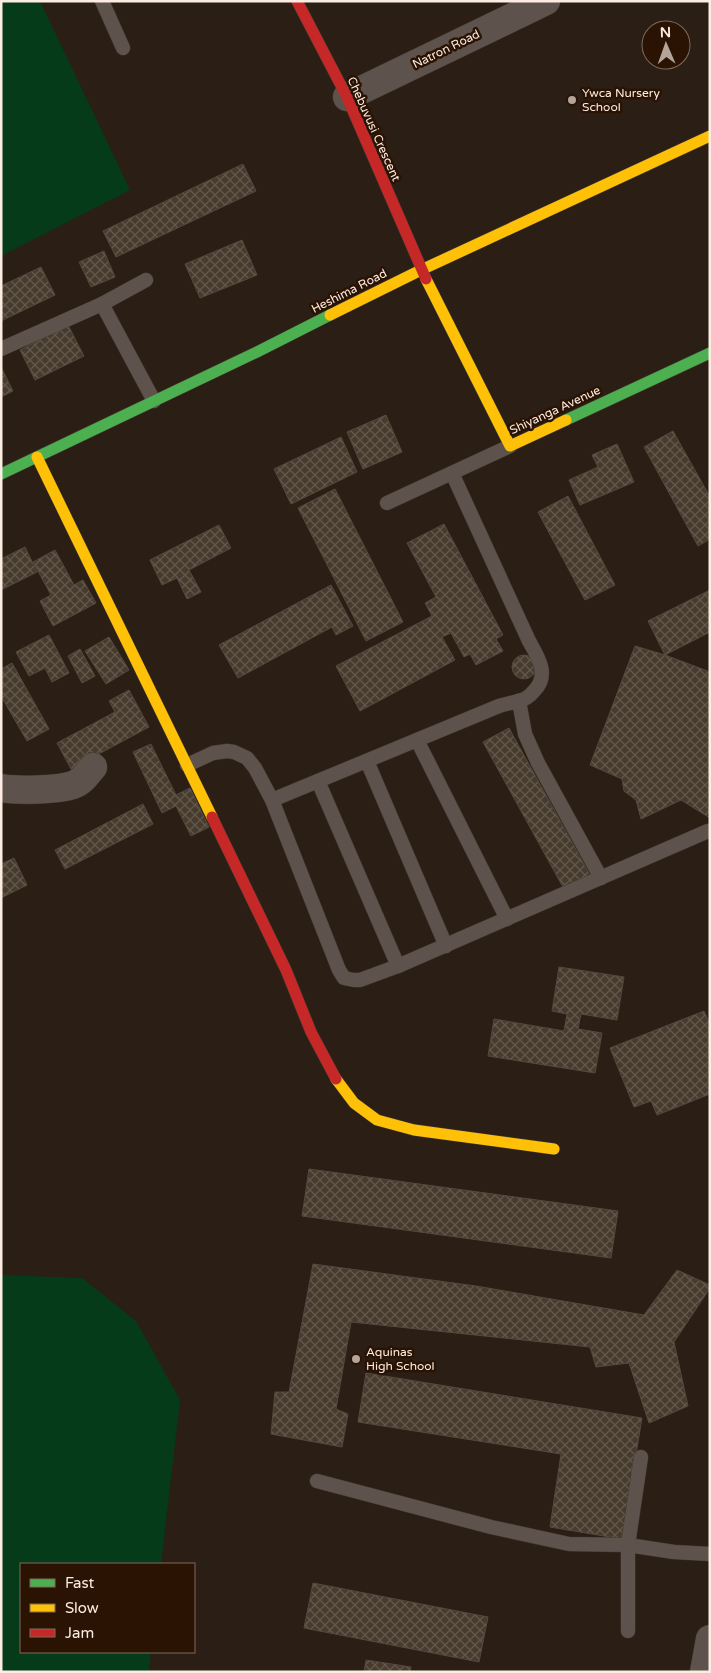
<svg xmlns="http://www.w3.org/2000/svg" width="711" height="1673" viewBox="0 0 711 1673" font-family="'Varela Round',sans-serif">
<defs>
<pattern id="building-cross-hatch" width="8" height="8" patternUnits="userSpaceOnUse" patternTransform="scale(1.25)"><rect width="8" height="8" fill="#473b2d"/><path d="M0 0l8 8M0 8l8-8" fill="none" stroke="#62584b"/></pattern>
</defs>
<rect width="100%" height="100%" fill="#2b1e15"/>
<g fill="#063b19">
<polygon points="1,1 40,1 130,190 1,256"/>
<polygon points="1,1275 82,1278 136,1321 180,1400 161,1564 21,1564 21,1652 151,1652 149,1672 1,1672"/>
</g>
<g fill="url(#building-cross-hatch)" stroke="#524940">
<polygon points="243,164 256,191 116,257 103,231"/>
<polygon points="242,240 257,275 200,298 185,264"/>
<polygon points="104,251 115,277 91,287 79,262"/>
<polygon points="41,267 55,295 1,321 1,286"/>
<polygon points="68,325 84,356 35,380 20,350"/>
<polygon points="1,367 13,391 1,397"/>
<polygon points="386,415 402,452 363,469 347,432"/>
<polygon points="673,431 710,497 710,539 698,546 644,447"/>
<polygon points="341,437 357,472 291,504 274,469"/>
<polygon points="617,444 634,482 580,505 569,480 598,467 592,455"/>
<polygon points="335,489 403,622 366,641 298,508"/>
<polygon points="568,496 615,585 585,600 538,512"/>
<polygon points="444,524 503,635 496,639 503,651 476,665 470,654 464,657 451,633 442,637 455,660 360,711 336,666 432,616 425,603 436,597 407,543"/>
<polygon points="219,525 231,548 189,570 201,592 187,599 177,578 162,585 150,560"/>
<polygon points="25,547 37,572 1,590 1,559"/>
<polygon points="55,550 74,585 83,580 96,603 53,626 40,601 51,595 33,562"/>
<polygon points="331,585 353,626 336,635 332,627 238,678 219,645"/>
<polygon points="710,590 710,632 665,655 648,621"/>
<polygon points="49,635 69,673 52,682 45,668 29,676 16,652"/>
<polygon points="109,637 129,670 106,684 85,651"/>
<polygon points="635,646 665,655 710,672 710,818 681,800 641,819 636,800 624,791 622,779 590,765"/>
<polygon points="80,649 95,676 82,683 68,656"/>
<circle cx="524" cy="667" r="12"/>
<polygon points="12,663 49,729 27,741 1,696 1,669"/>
<polygon points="129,690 149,727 71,769 57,743 115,712 109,701"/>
<polygon points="509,728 590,875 564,889 483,742"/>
<polygon points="151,744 176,795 190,788 209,827 191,836 176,806 162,813 133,752"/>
<polygon points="143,804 153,824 65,869 55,850"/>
<polygon points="14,858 27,885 1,898 1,864"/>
<polygon points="559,967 624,977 617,1020 581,1014 578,1029 602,1033 595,1073 488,1056 494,1019 564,1031 567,1014 552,1011"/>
<polygon points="704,1011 710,1024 710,1094 657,1115 651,1101 634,1107 610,1048"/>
<polygon points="309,1169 618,1211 611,1258 302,1216"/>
<polygon points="313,1264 476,1286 644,1315 677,1270 710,1285 710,1288 674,1342 688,1406 649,1423 629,1363 596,1367 590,1347 351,1322 336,1409 348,1414 342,1447 271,1434 275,1392 289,1392"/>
<polygon points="366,1373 642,1418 622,1539 550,1527 561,1454 358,1422"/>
<polygon points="313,1583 488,1617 479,1662 304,1628"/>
<polygon points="366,1660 411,1667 410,1672 364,1672"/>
</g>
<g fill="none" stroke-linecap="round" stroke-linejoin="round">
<g stroke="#453b34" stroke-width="15">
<g id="lane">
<polyline points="102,1 123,48"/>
<polyline points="102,304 154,401"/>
<polyline points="1,349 102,304 146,280"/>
<polyline points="387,503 510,446"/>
<polyline points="519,701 525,734 538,763 601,878"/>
<polyline points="417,740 507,919"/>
<polyline points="367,761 446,946"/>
<polyline points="187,765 213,753 227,751 234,752 247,758 255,768 272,800 339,970 344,978 354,980 360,980 398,966 708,831"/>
<polyline points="318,781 398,966"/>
<path d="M272,800L499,706C505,704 512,703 518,701C524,700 530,696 534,691C550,675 538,657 529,641L452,473"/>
<polyline points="317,1481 491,1527 569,1544 628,1545 674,1552 710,1554"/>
<polyline points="628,1631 628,1545 641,1457"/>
</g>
</g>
<g stroke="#453b34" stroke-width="29">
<g id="street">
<polyline points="347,97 546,1"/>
<path d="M1,788C16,791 58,790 73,785C82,782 87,774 93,767"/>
<polyline points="704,1672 710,1639"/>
</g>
</g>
<g stroke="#453b34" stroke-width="12">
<g id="fast">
<polyline points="566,420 710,353"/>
<polyline points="1,474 257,352 330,315"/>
</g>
</g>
<g stroke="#453b34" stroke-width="12">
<g id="slow">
<polyline points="426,279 510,446 566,420"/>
<polyline points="330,315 421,270 710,136"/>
<polyline points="37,457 212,817"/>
<polyline points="336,1079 354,1103 377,1120 414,1130 554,1149"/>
</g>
</g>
<g stroke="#453b34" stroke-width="12">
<g id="jam">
<polyline points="297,1 347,97 426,279"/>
<polyline points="212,817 286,970 311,1032 336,1079"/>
</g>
</g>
<use href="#lane" stroke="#5d534c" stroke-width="14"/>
<use href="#street" stroke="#5d534c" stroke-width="28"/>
<use href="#fast" stroke="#4caf50" stroke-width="11"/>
<use href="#slow" stroke="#ffc107" stroke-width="11"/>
<use href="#jam" stroke="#c62828" stroke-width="11"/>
</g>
<g fill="#b4a49a" stroke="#2a1303" stroke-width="2">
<circle cx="572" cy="100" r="5"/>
<circle cx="356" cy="1359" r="5"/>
</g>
<g text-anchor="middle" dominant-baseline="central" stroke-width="5" stroke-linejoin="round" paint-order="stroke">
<g font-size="12" fill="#fdece1" stroke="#2a1303">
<text transform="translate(446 49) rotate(-26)">Natron Road</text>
<text transform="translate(374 129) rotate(66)">Chebuvusi Crescent</text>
<text transform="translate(349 291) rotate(-27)">Heshima Road</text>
<text transform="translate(555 410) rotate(-25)">Shiyanga Avenue</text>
</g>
<g font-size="12" fill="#fdece1" stroke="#2a1303" text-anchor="start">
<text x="582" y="93">Ywca Nursery<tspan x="582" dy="14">School</tspan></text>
<text x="366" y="1352">Aquinas<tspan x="366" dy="14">High School</tspan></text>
</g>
</g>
<rect width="711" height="1673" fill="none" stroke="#fdece1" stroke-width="5"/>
<rect x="20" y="1563" width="175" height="90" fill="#2a1303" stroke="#7e6a5c"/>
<rect x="30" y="1579" width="25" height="8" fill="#4caf50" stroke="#7e6a5c"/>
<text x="65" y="1588" font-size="15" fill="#fdece1">Fast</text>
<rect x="30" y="1604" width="25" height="8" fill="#ffc107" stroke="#7e6a5c"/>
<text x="65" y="1613" font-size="15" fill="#fdece1">Slow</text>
<rect x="30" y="1629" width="25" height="8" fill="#c62828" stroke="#7e6a5c"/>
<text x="65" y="1638" font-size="15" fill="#fdece1">Jam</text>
<g transform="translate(666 45) rotate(358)"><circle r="24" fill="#2a1303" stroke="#7e6a5c"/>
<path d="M0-4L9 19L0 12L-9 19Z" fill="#b4a49a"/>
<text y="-8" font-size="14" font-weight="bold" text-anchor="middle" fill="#fdece1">N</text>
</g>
</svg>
